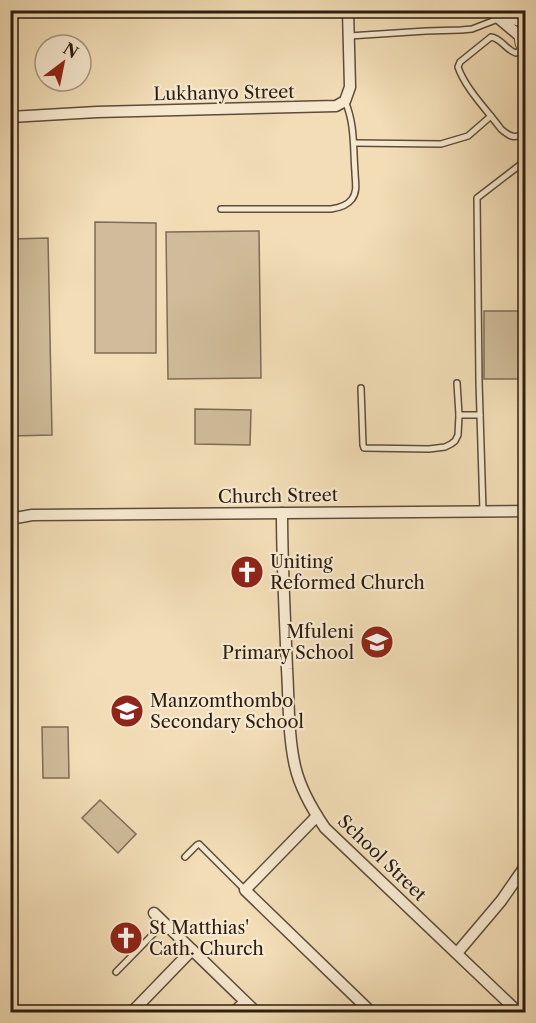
<svg xmlns="http://www.w3.org/2000/svg" width="536" height="1023" viewBox="0 0 536 1023" font-family="'Libre Caslon Text',serif">
<rect width="100%" height="100%" fill="#f2ddb6"/>
<filter id="stains"><feTurbulence type="fractalNoise" baseFrequency=".00333" numOctaves="4"/><feColorMatrix values="0 0 0 0 .2 0 0 0 0 .09 0 0 0 0 .02 0 0 0 .5 -.17"/></filter>
<radialGradient id="worn" r=".72"><stop offset=".6" stop-color="#630" stop-opacity="0"/><stop offset="1" stop-color="#630" stop-opacity=".3"/></radialGradient>
<g fill="#d0bc9a" stroke="#7e6c56" stroke-width="1.5">
<polygon points="95,222 156,223 156,353 95,353"/>
<polygon points="259,231 261,378 168,379 166,232"/>
<polygon points="48,238 52,435 11,436 11,239"/>
<rect x="484" y="311" width="35" height="68"/>
<polygon points="195,409 251,410 250,445 195,444"/>
<polygon points="42,727 68,727 69,778 43,778"/>
<polygon points="100,800 136,834 118,853 82,818"/>
</g>
<g fill="none" stroke-linecap="round" stroke-linejoin="round">
<g stroke="#5e4d3a" stroke-width="8">
<g id="service">
<polyline points="349,36 426,31 461,30 472,29 498,19"/>
<path d="M524,48L516,53C506,50 501,38 491,37L460,62L458,67C465,88 487,110 501,129C510,137 514,139 526,133"/>
<polyline points="354,143 441,144 468,136 491,116"/>
<path d="M221,209H331C338,208 347,206 352,199C358,191 355,181 355,172C353,147 355,124 345,101"/>
<polyline points="361,388 363,445 364,448 429,449 445,447 451,444 455,441 458,435 459,415 457,383"/>
<polyline points="459,415 480,415"/>
<polyline points="483,511 479,381 477,198 525,161"/>
<polyline points="185,857 197,845 199,844 245,890"/>
<polyline points="116,972 164,923"/>
</g>
</g>
<g stroke="#5e4d3a" stroke-width="13">
<g id="minor">
<polyline points="489,10 521,37"/>
<polyline points="497,10 513,19 526,23"/>
<polyline points="10,117 97,112 336,106 345,101 350,87 348,10"/>
<path d="M282,513C282,565 285,617 287,669C289,701 288,735 295,766C300,788 312,809 325,828L518,1012"/>
<polyline points="10,519 32,515 526,511"/>
<polyline points="317,816 245,890 371,1012"/>
<polyline points="154,913 256,1012"/>
<polyline points="457,953 501,901 526,865"/>
<polyline points="132,1012 192,950"/>
<polyline points="234,1012 245,1002"/>
</g>
</g>
<g stroke="#5e4d3a" stroke-width="16">
<path id="tertiary" d="M526,28C520,36 521,42 526,50"/>
</g>
<use href="#service" stroke="#f7e9d0" stroke-width="5"/>
<use href="#minor" stroke="#f7e9d0" stroke-width="10"/>
<use href="#tertiary" stroke="#f7e9d0" stroke-width="14"/>
</g>
<defs>
<g id="church-disc" transform="scale(1.725)"><circle r="9.5" fill="#8f2418" stroke="#f7e9d0"/><path d="M-1.2-6h2.4v3.5h3.3v2.4h-3.3V6h-2.4V-.1h-3.3v-2.4h3.3Z" fill="#fff"/></g>
<g id="school-disc" transform="scale(1.725)"><circle r="9.5" fill="#8f2418" stroke="#f7e9d0"/><path d="M0-5L7-2L0 1L-7-2ZM-4 1L0 2.5L4 1V4Q0 6-4 4Z" fill="#fff"/></g>
</defs>
<g fill-rule="evenodd">
<use href="#church-disc" x="247" y="572"/>
<use href="#school-disc" x="377" y="642"/>
<use href="#school-disc" x="127" y="711"/>
<use href="#church-disc" x="126" y="938"/>
</g>
<g text-anchor="middle" dominant-baseline="central" stroke-width="4.5" stroke-linejoin="round" paint-order="stroke">
<g font-size="18" fill="#2c1d11" stroke="#f7e9d0">
<text transform="translate(224 93) rotate(-1)">Lukhanyo Street</text>
<text transform="translate(278 496) rotate(-1)">Church Street</text>
<text transform="translate(382 858) rotate(44)">School Street</text>
</g>
<g font-size="18" fill="#2c1d11" stroke="#f7e9d0" text-anchor="start">
<text x="270" y="562">Uniting<tspan x="270" dy="21">Reformed Church</tspan></text>
<text x="354" y="632" text-anchor="end">Mfuleni<tspan x="354" dy="21">Primary School</tspan></text>
<text x="150" y="701">Manzomthombo<tspan x="150" dy="21">Secondary School</tspan></text>
<text x="149" y="928">St Matthias'<tspan x="149" dy="21">Cath. Church</tspan></text>
</g>
</g>
<rect width="536" height="1023" fill="none" stroke="#f2ddb6" stroke-width="36"/>
<rect x="12" y="12" width="512" height="999" fill="none" stroke="#2c1d11" stroke-width="3"/>
<rect x="18" y="18" width="500" height="987" fill="none" stroke="#2c1d11" stroke-width="1.5"/>
<g transform="translate(63 63) rotate(32)"><circle r="28" fill="#f7e9d0" stroke="#a69784" stroke-width="1.5"/>
<path d="M0-4.5L10 22L0 15L-10 22Z" fill="#8f2418"/>
<text y="-9" font-size="16" font-weight="bold" text-anchor="middle" fill="#2c1d11">N</text>
</g>
<rect width="100%" height="100%" filter="url(#stains)"/>
<rect width="100%" height="100%" fill="url(#worn)"/>
</svg>
